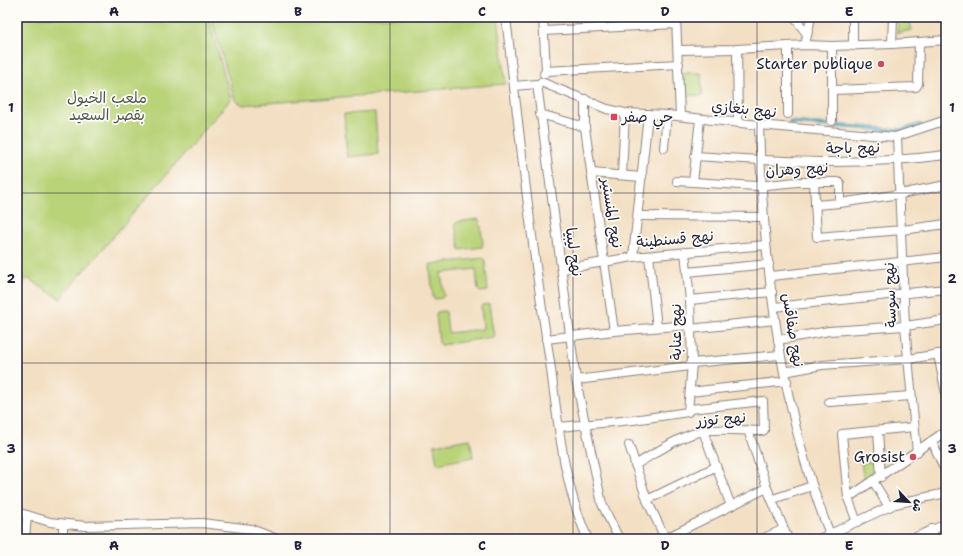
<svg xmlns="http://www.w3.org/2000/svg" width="963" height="556" viewBox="0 0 963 556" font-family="'Shantell Sans','Playpen Sans Arabic',sans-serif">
<rect width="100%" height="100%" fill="#fdfcf7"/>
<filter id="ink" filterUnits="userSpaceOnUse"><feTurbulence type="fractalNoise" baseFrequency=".025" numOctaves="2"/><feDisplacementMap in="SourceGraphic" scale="8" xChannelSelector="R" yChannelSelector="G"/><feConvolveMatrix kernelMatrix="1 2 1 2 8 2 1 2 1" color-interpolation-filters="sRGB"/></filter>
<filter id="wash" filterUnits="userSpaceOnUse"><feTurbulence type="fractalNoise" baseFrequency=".012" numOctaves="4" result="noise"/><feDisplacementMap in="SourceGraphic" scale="16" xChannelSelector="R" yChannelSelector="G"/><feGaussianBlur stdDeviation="0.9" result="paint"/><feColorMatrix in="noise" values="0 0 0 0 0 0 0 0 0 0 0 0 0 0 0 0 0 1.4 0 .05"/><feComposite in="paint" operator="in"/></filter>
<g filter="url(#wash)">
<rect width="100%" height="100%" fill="#f3dfc3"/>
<g fill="#b9d379" stroke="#6e7a5a">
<polygon points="17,17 208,17 231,99 60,299 27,278 17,290"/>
<polygon points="211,17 498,17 506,84 243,105 235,100"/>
<polygon points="909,17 912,30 897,33 898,18"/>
<polygon points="684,73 701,73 702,96 685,95"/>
<polygon points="375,112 378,154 347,157 344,114"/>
<polygon points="478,219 480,221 483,244 482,247 460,250 455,224 457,222"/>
<polygon points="483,258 485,260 488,291 480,292 478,290 476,269 441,273 444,296 442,298 435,299 433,298 430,266 431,264"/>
<polygon points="489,304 494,337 441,345 439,343 436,314 437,312 444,311 446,312 448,333 483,329 481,307 482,305"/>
<polygon points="470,439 473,457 437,464 434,445"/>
<polygon points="861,462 874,462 876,475 864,483"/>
</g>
<polygon fill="#4cb5ca" stroke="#376c82" points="789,121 901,129 921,123 922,127 902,132 789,124"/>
</g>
<g filter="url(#ink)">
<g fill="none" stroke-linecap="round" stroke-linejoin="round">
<g stroke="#8a807f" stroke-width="10">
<g id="minor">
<path d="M506,17C519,132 532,248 550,362C558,421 563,485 588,539"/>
<polyline points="543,17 546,71 544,74"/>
<polyline points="676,17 680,116"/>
<polyline points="794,17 807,34"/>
<polyline points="853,17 853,46"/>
<polyline points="945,17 946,20"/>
<polyline points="544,31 676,24"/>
<polyline points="892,44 893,17"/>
<polyline points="805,45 811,17"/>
<polyline points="832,46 832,121"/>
<polyline points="737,49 738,122"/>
<polyline points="678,50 737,49 805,45 832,46 892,44 946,40"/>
<polyline points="546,71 679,64"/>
<polyline points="541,82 607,109 625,113 667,115 759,125 895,137 946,120"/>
<polyline points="537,84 576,380 602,504 619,539"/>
<polyline points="514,86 537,84"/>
<polyline points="832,90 916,87 918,84 919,43"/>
<polyline points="585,99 585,127 589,157 614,331"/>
<polyline points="540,114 585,127"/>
<polyline points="788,114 788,46"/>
<path d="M759,125C763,260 779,409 830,534"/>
<polyline points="897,137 905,326 917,452"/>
<polyline points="664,148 667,115"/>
<path d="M695,156C781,162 860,166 946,155"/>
<polyline points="591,173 642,177"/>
<polyline points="622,175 625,113"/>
<polyline points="677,181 756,186 797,182 838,182 840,183 840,203 900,194 946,185"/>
<polyline points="693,182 700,119"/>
<polyline points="814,182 817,237 902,230 946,224"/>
<polyline points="815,205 840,203"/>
<polyline points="638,216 764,217"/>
<polyline points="649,256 657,327"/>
<polyline points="633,257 648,114"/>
<polyline points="563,269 633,257 766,245"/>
<polyline points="687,272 769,264"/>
<polyline points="771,276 946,257"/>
<polyline points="690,300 772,292"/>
<polyline points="774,307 946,289"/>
<polyline points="690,329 775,320"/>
<polyline points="546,339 614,331 690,325"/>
<polyline points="778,340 829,331 905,326 946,320"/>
<polyline points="938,354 946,394"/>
<polyline points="692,363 780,355"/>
<polyline points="784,372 822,365 908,359 946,353"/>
<polyline points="576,380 690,366"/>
<polyline points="690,392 787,381"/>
<polyline points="829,402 911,396"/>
<polyline points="559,427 633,420 688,412 692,363 690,300 685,252"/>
<polyline points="748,430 767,488 788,539"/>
<polyline points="703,431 731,506"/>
<polyline points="878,431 881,477"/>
<polyline points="932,441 946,473"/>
<polyline points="629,445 647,500 665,538"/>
<path d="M635,465C656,453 680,435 704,431C723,428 743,431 763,431L764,430L763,401L690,409"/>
<polyline points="873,481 889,507"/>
<polyline points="848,498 946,431"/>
<polyline points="773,499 812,486"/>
<polyline points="647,500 715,467"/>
<polyline points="17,512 50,522 85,526 202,523 251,529 277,539"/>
<polyline points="857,522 848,498 842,434 914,427"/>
<polyline points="932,529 934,539"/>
<polyline points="25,539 27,515"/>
<polyline points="63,539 63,524"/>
<polyline points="664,539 767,488"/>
<polyline points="762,539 784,529"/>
<polyline points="819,539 895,504 946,493"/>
<polyline points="911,539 946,524"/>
</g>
</g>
<use href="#minor" stroke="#fff" stroke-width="8"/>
</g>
</g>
<path fill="none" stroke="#22223b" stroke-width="1" stroke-opacity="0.55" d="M206,17V539M390,17V539M573,17V539M757,17V539M17,193H946M17,363H946"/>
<g fill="#d1495b" stroke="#fdfcf7" stroke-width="1.5">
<circle cx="881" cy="64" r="4"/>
<rect x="610" y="113" width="8" height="8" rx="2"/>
<circle cx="913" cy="457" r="4"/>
</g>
<g text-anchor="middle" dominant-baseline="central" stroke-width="3.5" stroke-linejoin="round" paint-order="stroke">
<g font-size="15" fill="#22223b" stroke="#fdfcf7" text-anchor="end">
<text x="873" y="64">Starter publique</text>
<text x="622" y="117" text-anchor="start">حي صفر</text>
<text x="905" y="457">Grosist</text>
</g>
<g font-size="15" fill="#4f574e" stroke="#fdfcf7">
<text x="107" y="98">ملعب الخيول<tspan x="107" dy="17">بقصر السعيد</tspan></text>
</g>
<g font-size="15" fill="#22223b" stroke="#fdfcf7">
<text transform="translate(744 109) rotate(6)">نهج بنغازي</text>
<text transform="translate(853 148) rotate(-1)">نهج باجة</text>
<text transform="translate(797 169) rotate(-3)">نهج وهران</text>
<text transform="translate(612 213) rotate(81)">نهج المنستير</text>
<text transform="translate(675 239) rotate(-5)">نهج قسنطينة</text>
<text transform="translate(574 252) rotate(82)">نهج ليبيا</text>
<text transform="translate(890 295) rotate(-92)">نهج سوسة</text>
<text transform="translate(793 330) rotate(81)">نهج صفاقس</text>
<text transform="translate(676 332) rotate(-90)">نهج عنابة</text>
<text transform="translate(721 419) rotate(-4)">نهج توزر</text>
</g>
</g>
<rect width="963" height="556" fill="none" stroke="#fdfcf7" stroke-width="44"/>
<g transform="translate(909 502) rotate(115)" stroke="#fdfcf7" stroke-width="3" paint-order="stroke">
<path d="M0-3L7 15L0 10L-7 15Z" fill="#22223b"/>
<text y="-6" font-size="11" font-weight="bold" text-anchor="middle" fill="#22223b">ش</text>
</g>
<rect x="22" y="22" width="919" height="512" fill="none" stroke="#22223b" stroke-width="1.5"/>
<g font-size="13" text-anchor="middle" font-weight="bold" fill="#22223b">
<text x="114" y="16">A</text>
<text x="298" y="16">B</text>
<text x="482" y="16">C</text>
<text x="665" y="16">D</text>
<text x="849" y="16">E</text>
<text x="11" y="112">1</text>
<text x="952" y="112">1</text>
<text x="11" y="283">2</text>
<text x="952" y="283">2</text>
<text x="11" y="453">3</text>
<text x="952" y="453">3</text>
<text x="114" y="550">A</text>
<text x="298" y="550">B</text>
<text x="482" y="550">C</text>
<text x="665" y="550">D</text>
<text x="849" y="550">E</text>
</g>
</svg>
